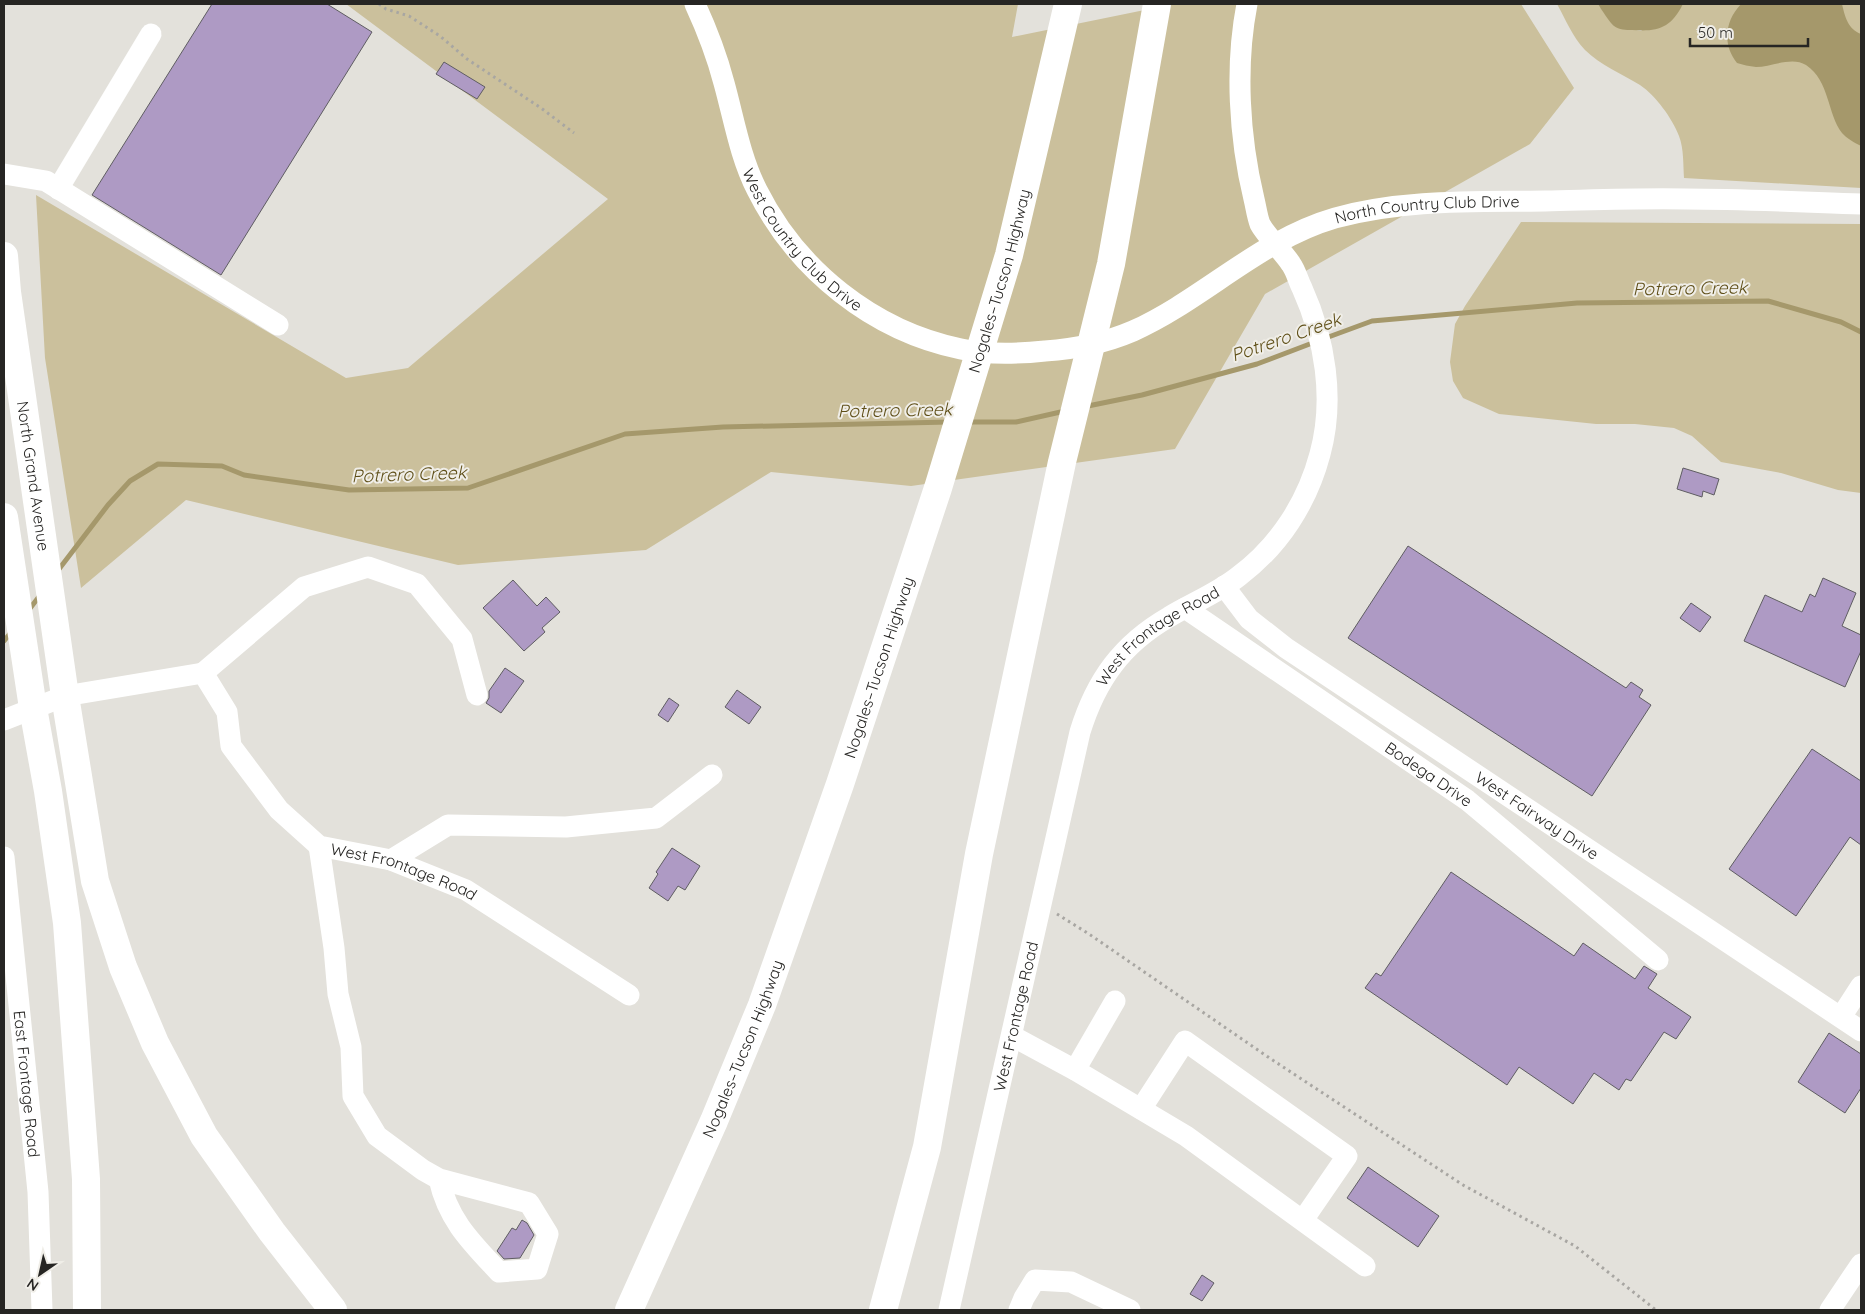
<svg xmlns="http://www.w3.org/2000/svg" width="1865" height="1314" viewBox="0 0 1865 1314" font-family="Quicksand,sans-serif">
<rect width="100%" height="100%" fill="#e3e1db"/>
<g fill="#cbc09c">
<polygon points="346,4 1018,4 1012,37 1174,4 1521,4 1574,88 1530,144 1265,294 1175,449 911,486 771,472 646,550 458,565 186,500 81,588 45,358 36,195 346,378 408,368 608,199"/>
<path d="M1557,4H1598L1613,25L1641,31L1681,7L1683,4H1861V188L1684,178C1683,165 1684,149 1679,136C1672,118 1656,96 1640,85C1622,74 1600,65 1585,50C1572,36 1566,20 1557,4Z"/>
<polygon points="1521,222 1861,224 1861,493 1838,490 1781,473 1721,462 1692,436 1674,428 1635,424 1596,424 1499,414 1463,398 1453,381 1450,362 1455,324 1465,306"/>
</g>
<g fill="#a5986b">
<path d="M1598,4H1683C1671,28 1658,32 1632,30C1626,30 1619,30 1614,26C1610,23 1601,9 1598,4Z"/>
<path d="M1741,4H1842C1845,17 1848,29 1861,34V146C1855,143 1846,138 1842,133C1827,114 1830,81 1806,65C1792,56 1771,67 1756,67C1749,66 1743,65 1737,63C1722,44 1725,21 1741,4Z"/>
</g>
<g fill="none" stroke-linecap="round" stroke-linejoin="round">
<g stroke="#a5986b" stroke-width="5">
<polyline points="1323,339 1372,321 1577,303 1768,301 1841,322 1861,332"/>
<polyline points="1083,407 1142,395 1257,364 1315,342"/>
<polyline points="967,422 1016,422 1065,411"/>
<polyline points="56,573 108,505 130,481 158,464 222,466 244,475 349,490 468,488 625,434 723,427 949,422"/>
<polyline points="28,611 41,594"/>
<polyline points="4,641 12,631"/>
</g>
</g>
<g fill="#ae9ac4" stroke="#5f5d62">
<polygon points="212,4 327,4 372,32 221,275 92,195"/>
<polygon points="444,62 485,87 477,99 436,74"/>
<polygon points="1683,468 1719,479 1714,495 1703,491 1702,497 1677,489"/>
<polygon points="1408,546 1626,688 1631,682 1643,690 1639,697 1651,705 1592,796 1348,638"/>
<polygon points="1823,578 1856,593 1842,626 1861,635 1861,651 1845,687 1744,641 1765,595 1802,612 1810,594 1815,597"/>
<polygon points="513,580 537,606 546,597 560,612 542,628 545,632 524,651 483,608"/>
<polygon points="1691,603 1711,617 1700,632 1680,618"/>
<polygon points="505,668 524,681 501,713 486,703 489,698 489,691"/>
<polygon points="737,690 761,707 749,724 725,707"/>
<polygon points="669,698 679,705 668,722 658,715"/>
<polygon points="1812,749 1861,781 1861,845 1850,837 1796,916 1729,869"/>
<polygon points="672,848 700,866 685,890 678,886 668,901 649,888 658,874 656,872"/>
<polygon points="1451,872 1574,956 1583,943 1635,979 1644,966 1657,974 1648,988 1691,1017 1676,1039 1664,1032 1631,1081 1626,1079 1619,1090 1594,1073 1573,1104 1519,1067 1507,1085 1365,988 1376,973 1381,976"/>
<polygon points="1829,1033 1861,1054 1861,1088 1845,1113 1798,1082"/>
<polygon points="1368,1167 1439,1216 1418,1247 1347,1198"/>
<polygon points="522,1220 527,1223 534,1235 520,1258 504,1259 497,1251 512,1228 516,1230"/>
<polygon points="1202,1275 1214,1283 1202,1301 1190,1294"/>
</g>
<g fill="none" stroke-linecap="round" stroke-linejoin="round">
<g stroke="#a8a6a2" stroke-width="3" stroke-dasharray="2.5 4" stroke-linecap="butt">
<polyline points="379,4 386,9 409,16 440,36 467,59 541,108 574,133"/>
<polyline points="1057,914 1089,934 1271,1059 1463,1185 1575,1246 1656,1310"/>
</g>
<g stroke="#fff" stroke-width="21">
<path id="s1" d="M695,4C707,30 717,56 724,83C734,119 740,157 757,190C797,270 873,331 961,349C988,355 1017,354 1045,351C1075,349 1105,343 1133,331C1204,299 1259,240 1335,218C1403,199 1475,202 1545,201C1592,200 1639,198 1686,199C1744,199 1803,202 1861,204"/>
<polyline points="4,174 46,181 278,325"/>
<polyline points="58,189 151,34"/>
<path id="s2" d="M1224,586L1249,619L1286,648L1861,1031"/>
<path id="s3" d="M1185,608L1467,800L1658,960"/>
<polyline points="203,673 304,587 368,567 417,584 462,639 477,695"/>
<path id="s4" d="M4,720L65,696L203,673L227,712L231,746L279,810L319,846L391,860L466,890L629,995"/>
<path d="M319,846L334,948L338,994L351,1047L353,1096L377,1136L423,1170L439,1179L529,1203L548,1234L537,1269L499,1272C471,1242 448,1220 439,1179"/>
<path id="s5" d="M4,857L38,1192L42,1310"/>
<polyline points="391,860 448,825 566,827 656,818 712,775"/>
<polyline points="1841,1017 1861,986"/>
<polyline points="1012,1036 1075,1070 1186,1136 1365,1266"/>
<polyline points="1075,1070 1115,1001"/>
<polyline points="1141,1109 1185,1041 1347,1156 1303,1220"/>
<path id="s6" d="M949,1310L1080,732C1096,680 1122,644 1169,617C1192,603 1218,593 1239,576C1279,546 1307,503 1320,454C1335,399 1325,339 1302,288C1298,280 1296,271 1291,264C1284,253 1265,234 1260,224C1257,216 1256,207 1254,199C1239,137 1235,66 1247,4"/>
<polyline points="1019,1310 1024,1298 1035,1280 1071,1282 1130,1310"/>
<polyline points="1830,1310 1861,1264"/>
</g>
<g stroke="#fff" stroke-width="28">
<path id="s7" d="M4,256L7,292L65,696"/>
<polyline points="4,517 33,708"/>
</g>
<g stroke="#fff" stroke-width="28">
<polyline points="65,696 95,881 123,967 155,1043 204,1136 272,1232 333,1310"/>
<polyline points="33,708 48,791 67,923 86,1179 87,1310"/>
<path id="s8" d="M629,1310L714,1121L762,1005L840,784L938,488L1009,255L1068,4"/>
<polyline points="883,1310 927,1147 979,854 1062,462 1111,264 1157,4"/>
</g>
</g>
<g text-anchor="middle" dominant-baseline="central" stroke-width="4" stroke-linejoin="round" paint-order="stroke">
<g font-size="16" fill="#262523" stroke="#f0eee8">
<text stroke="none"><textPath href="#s1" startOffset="964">North Country Club Drive</textPath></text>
<text stroke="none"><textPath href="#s1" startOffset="264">West Country Club Drive</textPath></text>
<text stroke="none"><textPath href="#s8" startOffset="1095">Nogales–Tucson Highway</textPath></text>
<text stroke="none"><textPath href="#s7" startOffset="222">North Grand Avenue</textPath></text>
<text stroke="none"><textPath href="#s6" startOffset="721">West Frontage Road</textPath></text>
<text stroke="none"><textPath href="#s8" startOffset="690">Nogales–Tucson Highway</textPath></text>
<text stroke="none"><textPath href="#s3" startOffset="295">Bodega Drive</textPath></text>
<text stroke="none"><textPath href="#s2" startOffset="390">West Fairway Drive</textPath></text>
<text stroke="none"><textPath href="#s4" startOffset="508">West Frontage Road</textPath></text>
<text stroke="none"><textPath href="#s6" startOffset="301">West Frontage Road</textPath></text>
<text stroke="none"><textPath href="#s8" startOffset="285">Nogales–Tucson Highway</textPath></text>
<text stroke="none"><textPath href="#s5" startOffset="228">East Frontage Road</textPath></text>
</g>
<g font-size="18" font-style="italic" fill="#5f4f18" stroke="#f0eee8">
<text transform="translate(1690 288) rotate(-1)">Potrero Creek</text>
<text transform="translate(1286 337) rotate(-19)">Potrero Creek</text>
<text transform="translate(895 410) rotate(-1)">Potrero Creek</text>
<text transform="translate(409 474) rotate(-2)">Potrero Creek</text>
</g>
</g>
<rect width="1865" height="1314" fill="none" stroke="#262523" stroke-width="10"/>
<g transform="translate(40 1274) rotate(214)" stroke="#f0eee8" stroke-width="4" paint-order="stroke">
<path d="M0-4L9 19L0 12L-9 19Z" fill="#262523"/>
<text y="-8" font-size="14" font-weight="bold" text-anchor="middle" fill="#262523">N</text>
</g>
<path d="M1690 38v8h118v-8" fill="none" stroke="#262523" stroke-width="2.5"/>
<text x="1698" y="38" font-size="15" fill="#262523" stroke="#f0eee8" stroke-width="4" paint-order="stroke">50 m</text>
</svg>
